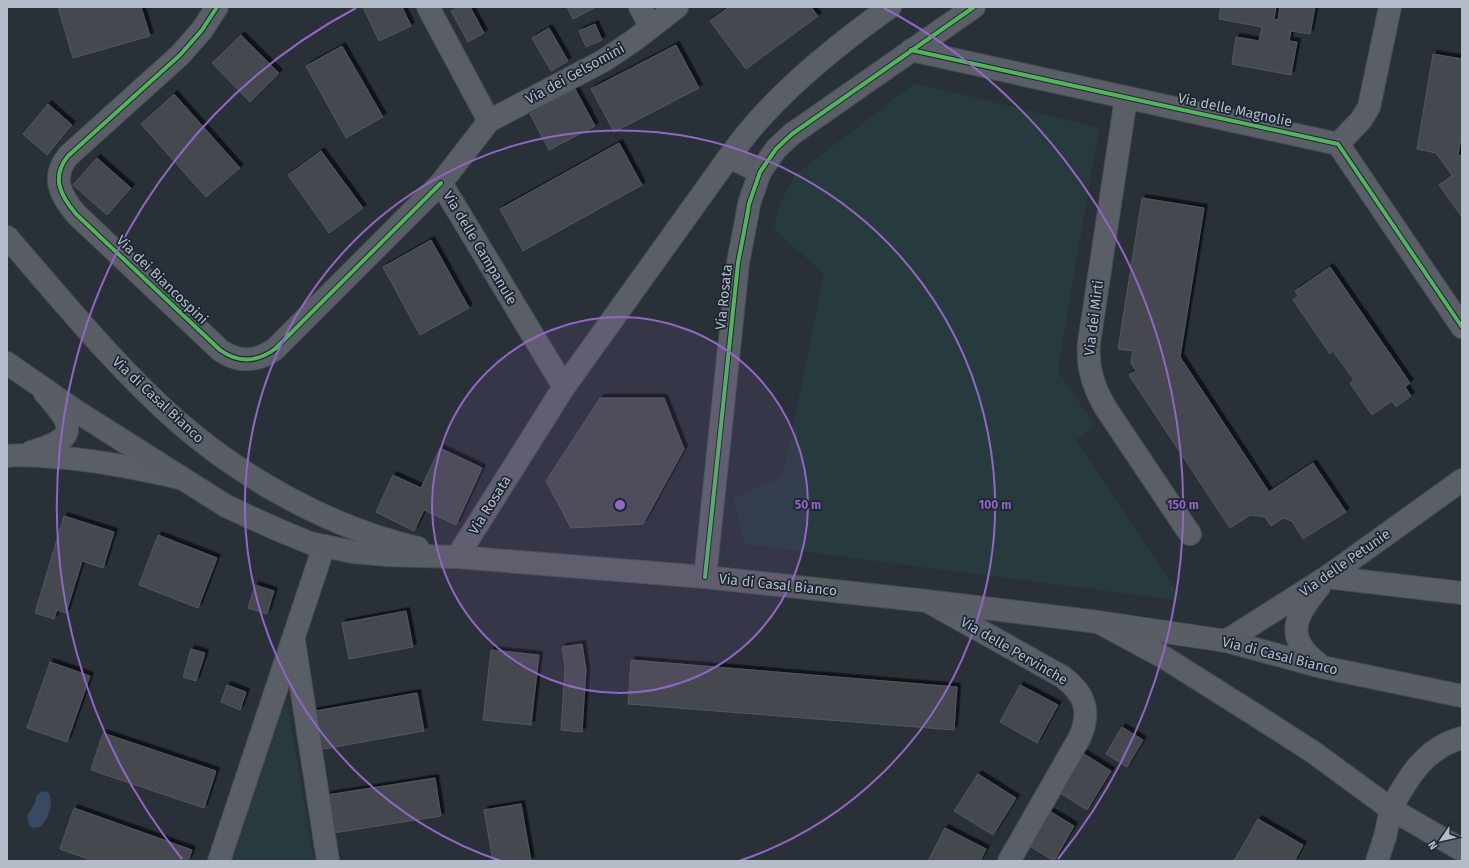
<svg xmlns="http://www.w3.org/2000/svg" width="1469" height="868" viewBox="0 0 1469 868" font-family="'Fira Sans',sans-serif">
<defs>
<filter id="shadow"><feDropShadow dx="3.5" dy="-3.5" stdDeviation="0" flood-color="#0009"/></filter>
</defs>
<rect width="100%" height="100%" fill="#2a3038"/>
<g fill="#273a3e">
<polygon points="915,83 1099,128 1058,371 1095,426 1076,440 1183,601 745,544 734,498 783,476 824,274 774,229 780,203 795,175"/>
<polygon points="288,708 314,861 225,861 276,710"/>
</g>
<path fill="#384963" d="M42,791L49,793C54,803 48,820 40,827L33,828L29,825L27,816L34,805L37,795Z"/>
<g fill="#444950" stroke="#52575f" filter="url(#shadow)">
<polygon points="58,7 141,7 150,36 73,58"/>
<polygon points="363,7 402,7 411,26 379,41"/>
<polygon points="459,7 470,7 484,33 468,42 451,11"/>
<polygon points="567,7 596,7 573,19"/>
<polygon points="729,7 811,7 818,16 746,69 710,21"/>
<polygon points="1221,7 1276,7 1274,19 1278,20 1280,7 1315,7 1310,34 1291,31 1289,41 1297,42 1291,75 1232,64 1236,37 1259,41 1262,27 1219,19"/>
<polygon points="595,24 602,40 586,47 579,31"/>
<polygon points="549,28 568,61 551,71 532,38"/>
<polygon points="241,35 279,73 250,102 212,63"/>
<polygon points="676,45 699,88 614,132 591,89"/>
<polygon points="342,46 383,117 346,138 306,66"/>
<polygon points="1433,54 1462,59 1462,130 1458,155 1462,156 1462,217 1439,185 1452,175 1436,153 1417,149"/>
<polygon points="575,89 595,126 549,150 530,114"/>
<polygon points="174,94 240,168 206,197 141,124"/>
<polygon points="48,104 72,125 47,155 23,134"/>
<polygon points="619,143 642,185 523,251 500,209"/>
<polygon points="321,151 363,208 329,233 288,175"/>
<polygon points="97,158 131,188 107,215 73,185"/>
<polygon points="1142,198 1204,208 1180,357 1269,492 1313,463 1346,512 1303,539 1292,521 1283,518 1271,526 1265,517 1250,515 1230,528 1129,375 1136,371 1131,363 1133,351 1118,349"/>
<polygon points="431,240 469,308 420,335 383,267"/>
<polygon points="1330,267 1410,383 1405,387 1411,396 1396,407 1392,401 1372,415 1350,383 1354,380 1333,351 1330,354 1293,300 1298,296 1295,291"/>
<polygon points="600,398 664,398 684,449 643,524 571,528 546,481"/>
<polygon points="440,448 482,468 456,525 424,510 414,531 376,512 393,475 421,488"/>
<polygon points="64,516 114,532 103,568 82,561 66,613 57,610 54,619 35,613"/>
<polygon points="158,535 217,558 198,608 139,585"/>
<polygon points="255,585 274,591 267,614 248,608"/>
<polygon points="406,611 413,647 349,659 342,623"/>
<polygon points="582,644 586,670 582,732 561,730 565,667 562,647"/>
<polygon points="191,649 205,653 196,681 183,677"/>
<polygon points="491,650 539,655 531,725 483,720"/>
<polygon points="631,660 957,687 954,730 628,704"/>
<polygon points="50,662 90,676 67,742 27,728"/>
<polygon points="227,685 246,692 240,710 221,702"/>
<polygon points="1020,685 1058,705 1037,743 1000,722"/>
<polygon points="417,693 424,731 318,750 310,712"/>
<polygon points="1122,727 1143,740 1127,767 1106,754"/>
<polygon points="103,733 216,771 204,808 91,770"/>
<polygon points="1081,752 1111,771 1087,810 1057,791"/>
<polygon points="978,774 1016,798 993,835 954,811"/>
<polygon points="435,778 441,816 333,833 327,795"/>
<polygon points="521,804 531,861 493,861 484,810"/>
<polygon points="74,808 192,850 188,861 94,861 60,849"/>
<polygon points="1046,809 1074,826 1054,861 1026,844"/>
<polygon points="1258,819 1303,845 1294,861 1234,861"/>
<polygon points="945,828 986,849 980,861 928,861"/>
</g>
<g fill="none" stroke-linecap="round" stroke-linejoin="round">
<g stroke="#484c53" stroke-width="24">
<g id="street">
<path d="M217,7L202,30L180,55L68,156C51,177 60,195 76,214L220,350C238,363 257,362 275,349L441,183"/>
<polyline points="428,7 489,121 441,183 564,387"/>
<polyline points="640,7 651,27"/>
<polyline points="911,50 1338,144 1462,327"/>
<path d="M1126,98L1089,343C1087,367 1093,386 1105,407L1190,534"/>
<polyline points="489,121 603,61 633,41 677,7"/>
<polyline points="1338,144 1361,120 1369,107 1390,7"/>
<path d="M760,172L729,157C740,142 751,128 764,114C801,74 845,39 890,7"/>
<path d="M31,452C79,438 75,427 45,393"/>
<path d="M7,456C22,454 38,456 53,457C97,460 137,468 180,478"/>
<polyline points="457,557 564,387 729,157"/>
<polyline points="705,577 738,263 747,216 749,204 760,172 776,149 792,134 974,7"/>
<polyline points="1327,577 1462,593"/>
<path d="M1319,587C1305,605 1287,625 1302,647C1307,655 1315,661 1322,667"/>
<path d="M927,601L1063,677C1085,694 1091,711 1080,737L1009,861"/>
<path d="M1100,623L1165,658L1257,716L1313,752L1391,809C1407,778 1426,747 1462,738"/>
<polyline points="294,641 328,861"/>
<polyline points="1226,641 1327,577 1462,480"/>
<polyline points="219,861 324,546"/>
<polyline points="1377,861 1385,837 1391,809 1462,850"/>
</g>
</g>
<g stroke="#484c53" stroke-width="24">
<g id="secondary">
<path d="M7,237C62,300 115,366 177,421C245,480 331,528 418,548"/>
<polyline points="7,363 76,411 226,506 276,529 310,543 324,546 353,552 387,555 457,557 705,577 927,601 1098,622 1226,641 1322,667 1462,696"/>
</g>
</g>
<use href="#street" stroke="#5a5e66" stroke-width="22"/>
<use href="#secondary" stroke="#595d64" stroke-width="22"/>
<g stroke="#1d2633" stroke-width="6">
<g id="cycleway">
<path d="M217,7L202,30L180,55L68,156C51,177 60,195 76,214L220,350C238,363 257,362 275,349L441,183"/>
<polyline points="911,50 1338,144 1462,327"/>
<polyline points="705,577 738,263 747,216 749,204 760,172 776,149 792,134 974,7"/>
</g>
</g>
<use href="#cycleway" stroke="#56b35d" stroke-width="4"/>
</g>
<circle cx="620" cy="505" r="188" fill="#9266c3" fill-opacity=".12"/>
<g fill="none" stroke="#9266c3" stroke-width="2">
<circle cx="620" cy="505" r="188"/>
<path d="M501 861A375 375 0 1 1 739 861"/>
<path d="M182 859A563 563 0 0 1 356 8M884 8A563 563 0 0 1 1058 859"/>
</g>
<g text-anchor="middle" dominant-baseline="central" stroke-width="3.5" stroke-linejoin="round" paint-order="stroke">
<g font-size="14" fill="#b4bcc9" stroke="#1d2633">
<text transform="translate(575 74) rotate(-29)">Via dei Gelsomini</text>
<text transform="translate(1235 110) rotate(12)">Via delle Magnolie</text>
<text transform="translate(480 248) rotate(59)">Via delle Campanule</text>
<text transform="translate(162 280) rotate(44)">Via dei Biancospini</text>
<text transform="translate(724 297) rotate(-84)">Via Rosata</text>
<text transform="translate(1094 318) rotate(-83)">Via dei Mirti</text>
<text transform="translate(158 400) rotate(43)">Via di Casal Bianco</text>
<text transform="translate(490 505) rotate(-58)">Via Rosata</text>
<text transform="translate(1345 563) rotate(-35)">Via delle Petunie</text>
<text transform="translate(778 585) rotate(6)">Via di Casal Bianco</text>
<text transform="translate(1014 651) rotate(30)">Via delle Pervinche</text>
<text transform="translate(1280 656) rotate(14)">Via di Casal Bianco</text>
</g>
</g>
<circle cx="620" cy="505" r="6" fill="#9266c3" stroke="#1d2633" stroke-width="2"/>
<g font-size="12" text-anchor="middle" font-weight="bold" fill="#9266c3" stroke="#1d2633" stroke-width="3.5" stroke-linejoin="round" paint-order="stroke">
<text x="808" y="509">50 m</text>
<text x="995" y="509">100 m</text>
<text x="1183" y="509">150 m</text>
</g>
<rect width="1469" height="868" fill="none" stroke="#b4bcc9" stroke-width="16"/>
<g transform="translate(1441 840) rotate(236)" stroke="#1d2633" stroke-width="3" paint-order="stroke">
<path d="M0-3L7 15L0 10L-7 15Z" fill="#b4bcc9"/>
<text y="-6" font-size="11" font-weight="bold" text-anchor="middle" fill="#b4bcc9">N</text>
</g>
</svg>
